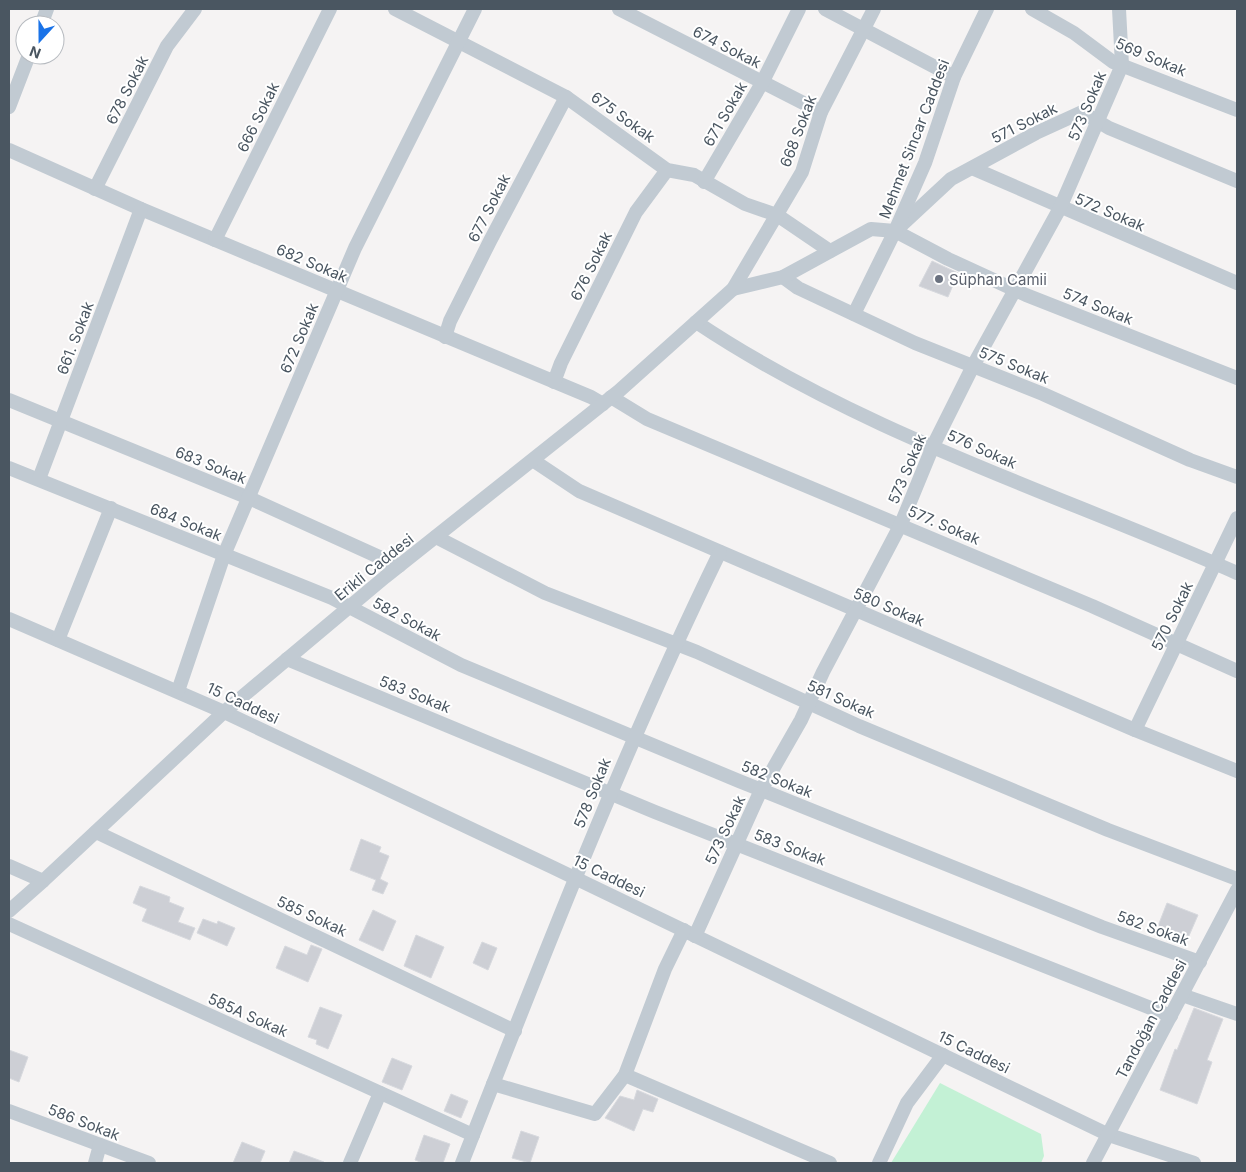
<svg xmlns="http://www.w3.org/2000/svg" width="1246" height="1172" viewBox="0 0 1246 1172" font-family="Inter,sans-serif">
<rect width="100%" height="100%" fill="#f5f3f3"/>
<polygon fill="#c3f1d5" points="940,1083 1041,1134 1044,1156 1041,1163 891,1163"/>
<g fill="#cdcfd5" stroke="#d7d9de">
<polygon points="932,261 958,273 948,297 919,286"/>
<polygon points="361,839 381,847 379,852 389,856 380,879 388,883 383,894 372,890 376,880 350,870"/>
<polygon points="140,886 170,897 169,902 184,908 178,922 195,928 190,940 142,921 147,909 133,903"/>
<polygon points="1167,903 1198,915 1188,938 1158,926"/>
<polygon points="373,910 396,921 383,951 359,940"/>
<polygon points="203,919 217,924 218,921 235,928 227,946 197,933"/>
<polygon points="416,935 444,947 431,978 404,966"/>
<polygon points="482,942 497,948 488,970 473,963"/>
<polygon points="311,945 322,949 308,982 276,968 285,946 307,955"/>
<polygon points="320,1007 342,1015 328,1049 316,1044 317,1040 308,1037"/>
<polygon points="1194,1008 1223,1019 1207,1060 1212,1062 1197,1104 1160,1090 1175,1049 1177,1050"/>
<polygon points="9,1050 28,1057 19,1082 9,1078"/>
<polygon points="392,1058 412,1066 402,1090 382,1082"/>
<polygon points="637,1090 658,1099 653,1112 643,1109 634,1131 605,1118 620,1096 634,1100"/>
<polygon points="451,1094 468,1101 461,1118 444,1111"/>
<polygon points="521,1131 539,1137 530,1163 512,1158"/>
<polygon points="424,1135 450,1144 443,1163 423,1163 415,1160"/>
<polygon points="242,1142 265,1151 260,1163 233,1163"/>
<polygon points="294,1151 324,1162 324,1163 289,1163"/>
</g>
<g fill="none" stroke-linecap="round" stroke-linejoin="round">
<g stroke="#c1cad2" stroke-width="14">
<polyline points="395,9 566,97 667,170 694,175 745,204 777,215 830,251"/>
<polyline points="619,9 821,112"/>
<polyline points="825,9 954,77"/>
<polyline points="1032,9 1074,33 1113,62 1237,110"/>
<polyline points="41,25 47,9"/>
<polyline points="9,107 29,55"/>
<polyline points="9,150 141,209 591,397 603,404"/>
<polyline points="972,168 1237,283"/>
<polyline points="704,182 762,83 799,9"/>
<polyline points="95,189 167,46 195,9"/>
<polyline points="895,231 951,179 1036,133 1082,112 1109,128 1237,181"/>
<polyline points="215,240 330,9"/>
<polyline points="783,277 798,288 915,343 1043,394 1190,460 1237,477"/>
<polyline points="733,289 783,277 871,229 895,231 948,259 1026,295 1237,378"/>
<polyline points="854,314 895,231 925,163 954,77 987,9"/>
<path d="M696,322C862,433 1056,493 1237,573"/>
<polyline points="445,337 450,321 490,241 566,97"/>
<polyline points="554,382 561,363 636,212 667,170"/>
<polyline points="611,397 647,419 1092,606 1237,671"/>
<polyline points="9,400 249,498 399,566"/>
<polyline points="534,461 579,491 1135,730 1237,771"/>
<polyline points="9,468 332,598 461,665 739,781 1102,927 1200,962"/>
<polyline points="39,479 141,209"/>
<polyline points="436,537 545,593 697,652 859,726 1108,830 1237,879"/>
<polyline points="9,619 224,712 552,867 1109,1135 1194,1163"/>
<polyline points="58,640 111,508"/>
<polyline points="287,659 655,812 1171,1016"/>
<polyline points="178,691 224,555 355,248 475,9"/>
<polyline points="1135,730 1237,518"/>
<polyline points="96,832 515,1031"/>
<polyline points="9,866 43,881"/>
<polyline points="9,911 43,881 224,712 385,577 619,391 733,289 802,172 821,112 874,9"/>
<polyline points="9,924 473,1135"/>
<polyline points="695,936 761,790 801,720 823,672 901,524 933,446 973,366 1060,208 1122,65 1119,9"/>
<polyline points="1182,995 1237,1014"/>
<polyline points="625,1075 830,1163"/>
<polyline points="493,1084 595,1114 625,1075 665,969 684,930"/>
<polyline points="9,1111 149,1163"/>
<polyline points="95,1163 100,1145"/>
<polyline points="350,1163 380,1093"/>
<path d="M462,1163C543,957 623,751 720,552"/>
<polyline points="879,1163 907,1103 943,1055"/>
<polyline points="1093,1163 1237,890"/>
</g>
</g>
<circle fill="#6b7280" stroke="#fff" stroke-width="2" cx="939" cy="279" r="5"/>
<g text-anchor="middle" dominant-baseline="central" stroke-width="4" stroke-linejoin="round" paint-order="stroke">
<g font-size="15" fill="#4a5661" stroke="#fff">
<text transform="translate(727 47) rotate(27)">674 Sokak</text>
<text transform="translate(1151 57) rotate(23)">569 Sokak</text>
<text transform="translate(127 90) rotate(-63)">678 Sokak</text>
<text transform="translate(1087 106) rotate(-67)">573 Sokak</text>
<text transform="translate(725 114) rotate(-60)">671 Sokak</text>
<text transform="translate(258 117) rotate(-64)">666 Sokak</text>
<text transform="translate(623 117) rotate(36)">675 Sokak</text>
<text transform="translate(1024 123) rotate(-27)">571 Sokak</text>
<text transform="translate(798 131) rotate(-69)">668 Sokak</text>
<text transform="translate(914 139) rotate(-69)">Mehmet Sincar Caddesi</text>
<text transform="translate(489 208) rotate(-63)">677 Sokak</text>
<text transform="translate(1110 212) rotate(23)">572 Sokak</text>
<text transform="translate(312 263) rotate(23)">682 Sokak</text>
<text transform="translate(591 266) rotate(-64)">676 Sokak</text>
<text transform="translate(1098 306) rotate(22)">574 Sokak</text>
<text transform="translate(75 338) rotate(-69)">661. Sokak</text>
<text transform="translate(299 338) rotate(-67)">672 Sokak</text>
<text transform="translate(1014 365) rotate(22)">575 Sokak</text>
<text transform="translate(982 449) rotate(24)">576 Sokak</text>
<text transform="translate(211 465) rotate(22)">683 Sokak</text>
<text transform="translate(907 469) rotate(-67)">573 Sokak</text>
<text transform="translate(186 522) rotate(22)">684 Sokak</text>
<text transform="translate(944 525) rotate(23)">577. Sokak</text>
<text transform="translate(374 567) rotate(-39)">Erikli Caddesi</text>
<text transform="translate(889 607) rotate(23)">580 Sokak</text>
<text transform="translate(1172 616) rotate(-64)">570 Sokak</text>
<text transform="translate(407 619) rotate(28)">582 Sokak</text>
<text transform="translate(415 694) rotate(22)">583 Sokak</text>
<text transform="translate(841 699) rotate(24)">581 Sokak</text>
<text transform="translate(243 703) rotate(25)">15 Caddesi</text>
<text transform="translate(777 779) rotate(22)">582 Sokak</text>
<text transform="translate(592 793) rotate(-68)">578 Sokak</text>
<text transform="translate(725 830) rotate(-65)">573 Sokak</text>
<text transform="translate(790 847) rotate(21)">583 Sokak</text>
<text transform="translate(609 876) rotate(26)">15 Caddesi</text>
<text transform="translate(312 916) rotate(25)">585 Sokak</text>
<text transform="translate(1153 928) rotate(20)">582 Sokak</text>
<text transform="translate(248 1015) rotate(24)">585A Sokak</text>
<text transform="translate(1151 1019) rotate(-62)">Tandoğan Caddesi</text>
<text transform="translate(974 1052) rotate(26)">15 Caddesi</text>
<text transform="translate(84 1122) rotate(21)">586 Sokak</text>
</g>
<g font-size="15" fill="#5b616d" stroke="#fff" text-anchor="start">
<text x="949" y="279">Süphan Camii</text>
</g>
</g>
<rect width="1246" height="1172" fill="none" stroke="#4a5661" stroke-width="20"/>
<g transform="translate(40 40) rotate(201)"><circle r="24" fill="#ffffff" stroke="#b7bbc0"/>
<path d="M0-4L9 19L0 12L-9 19Z" fill="#1a73e8"/>
<text y="-8" font-size="14" font-weight="bold" text-anchor="middle" fill="#4a5661">N</text>
</g>
</svg>
